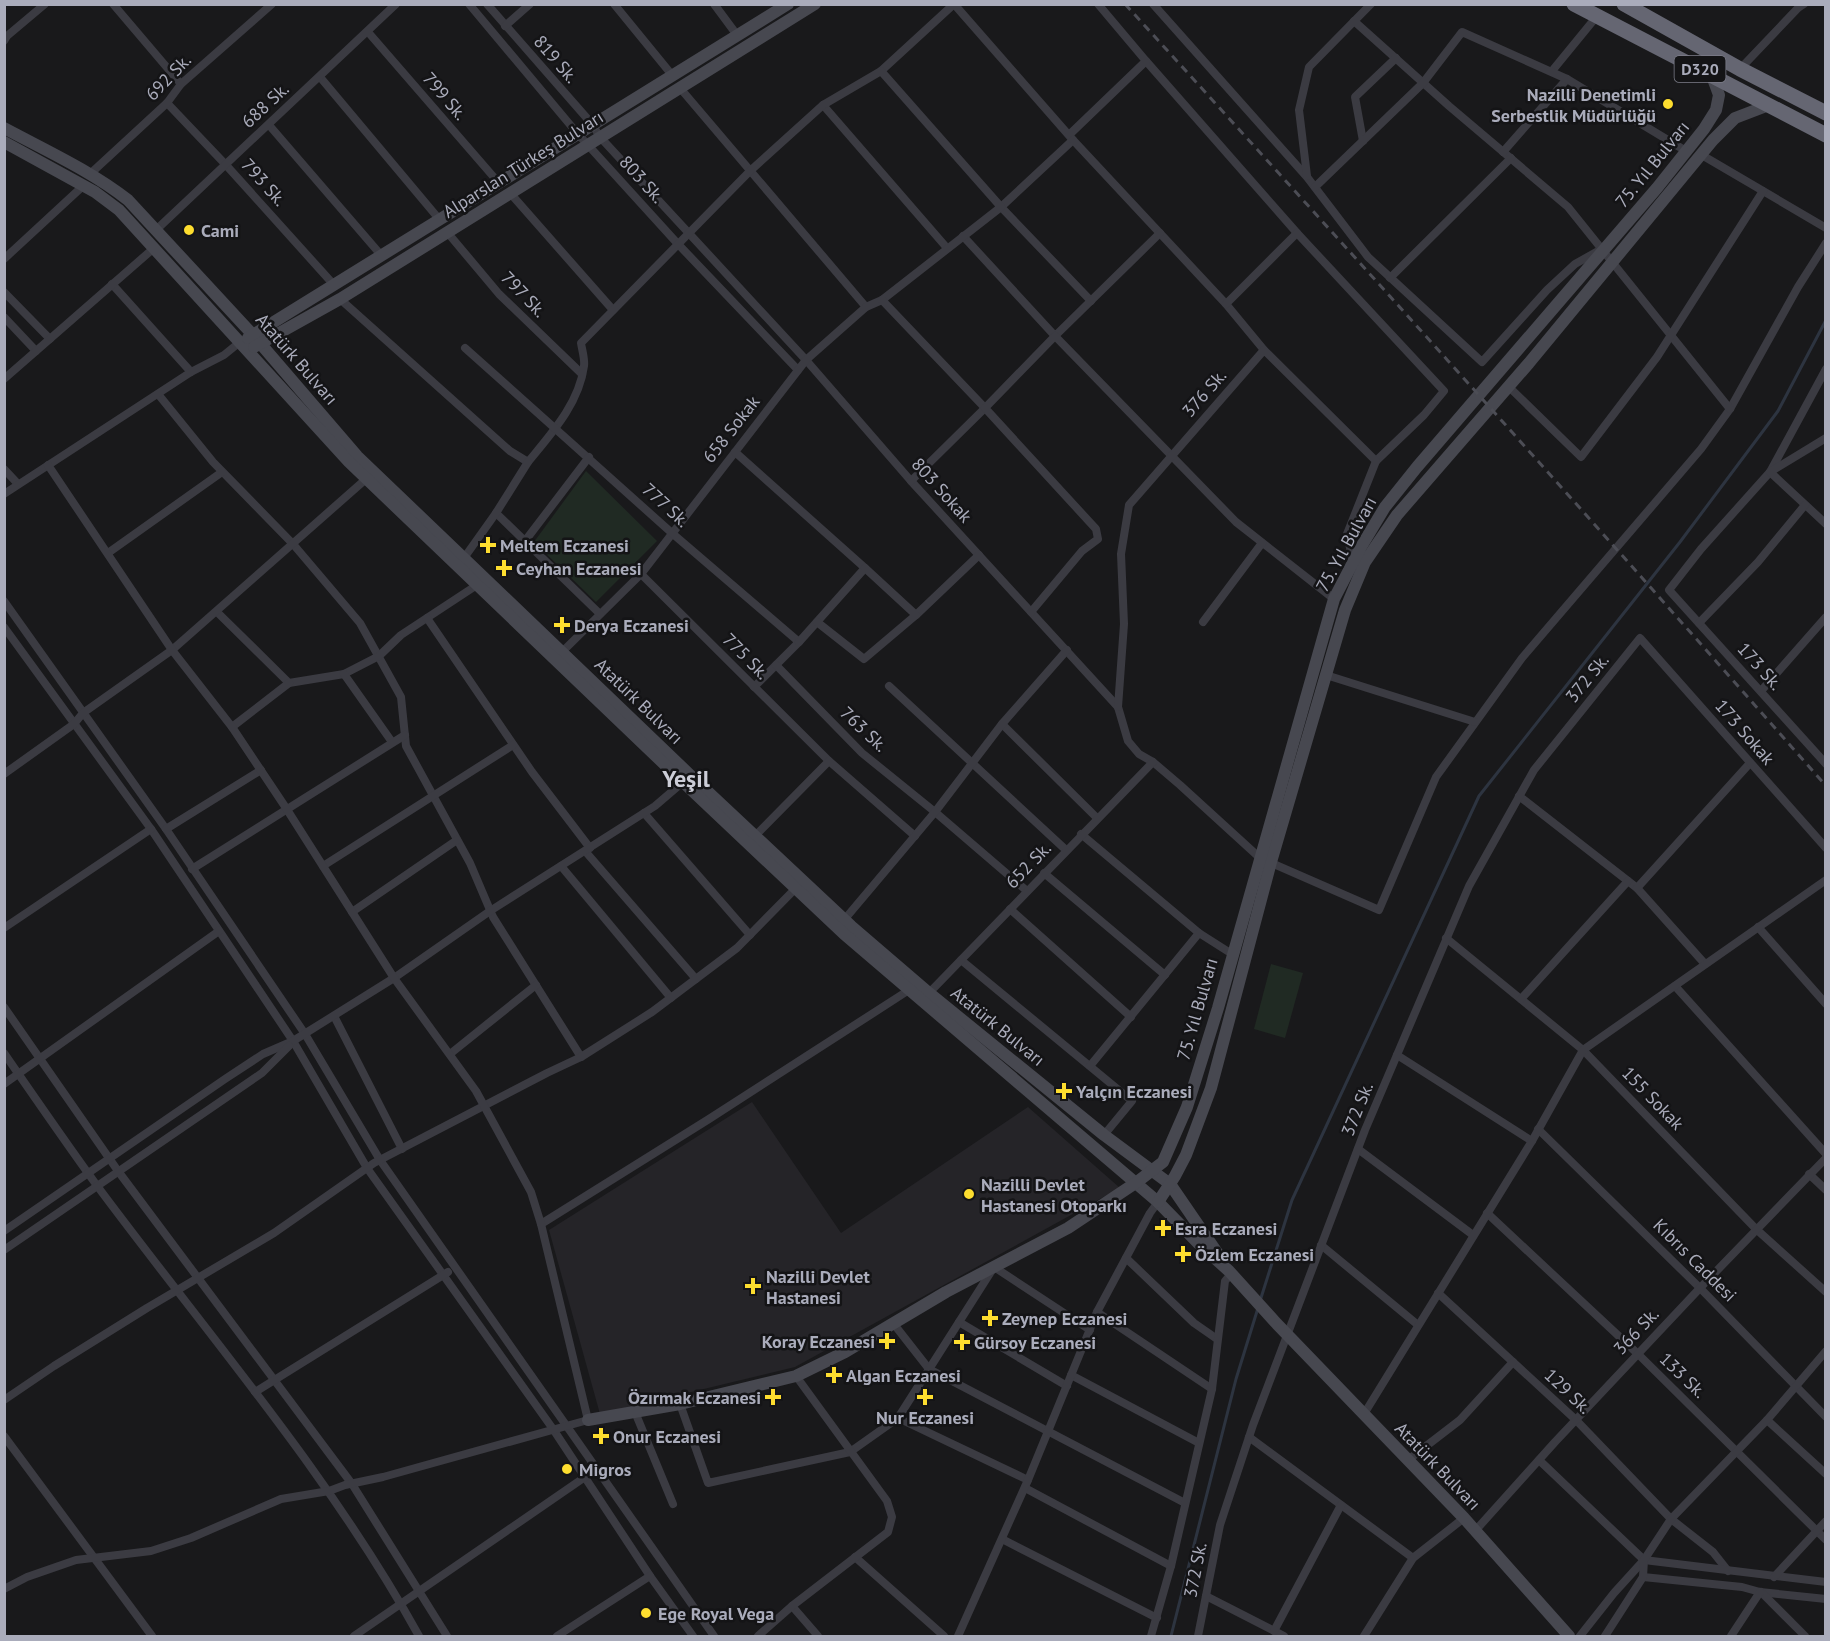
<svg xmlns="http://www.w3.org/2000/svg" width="1830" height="1641" viewBox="0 0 1830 1641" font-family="'PT Sans',sans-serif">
<rect width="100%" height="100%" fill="#19191b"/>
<polygon fill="#252428" points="752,1102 841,1233 1028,1107 1120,1188 795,1367 600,1414 549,1230"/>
<g fill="#202a23">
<polygon points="586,471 657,541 596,602 534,542"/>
<polygon points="1271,964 1303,973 1285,1038 1254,1029"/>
</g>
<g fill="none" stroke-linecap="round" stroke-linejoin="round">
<g stroke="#2d3440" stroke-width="3">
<polyline points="1260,1301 1292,1200 1479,796 1680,542 1778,411 1826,320"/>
<polyline points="1171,1636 1236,1379 1258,1308"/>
</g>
<g stroke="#3b3b42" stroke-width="8">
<polyline points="113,4 181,84"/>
<polyline points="469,4 577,133 677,243 798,370"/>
<polyline points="487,4 592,124 600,137 806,360 911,481 1118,707 1128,741 1139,754 1153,762 1180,785 1260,858 1379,910 1436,777 1522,658 1701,449 1730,409 1798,287 1826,243"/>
<polyline points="614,4 672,75"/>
<polyline points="714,4 737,35"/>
<polyline points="954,4 1073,140 1001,207 1091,301"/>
<polyline points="1153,4 1307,177 1368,257 1482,362 1547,290 1575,264 1600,250"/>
<polyline points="1354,21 1449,106 1568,207 1730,409"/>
<polyline points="505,26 530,4"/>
<polyline points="368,32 498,182"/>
<polyline points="4,41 7,36 45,4"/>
<polyline points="1146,61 1297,233"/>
<polyline points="1740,69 1798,8 1804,4"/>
<polyline points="881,71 954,4"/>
<polyline points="1552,71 1597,16"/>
<polyline points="320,77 439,219"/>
<polyline points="680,88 866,307"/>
<polyline points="167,103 226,165 334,285"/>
<polyline points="823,105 947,248"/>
<polyline points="269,125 381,255"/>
<polyline points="1069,135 1146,61 1098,4"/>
<polyline points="1073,140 1226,304 1264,350"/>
<polyline points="1363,141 1355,97 1396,58"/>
<polyline points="1503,152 1567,79"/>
<polyline points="1700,154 1826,228"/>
<polyline points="90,174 167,103 181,84 272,4"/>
<polyline points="1307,176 1299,110 1309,67 1371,4"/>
<polyline points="1315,187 1423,83 1462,32 1567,79 1686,151"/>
<polyline points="510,193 613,310"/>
<polyline points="156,230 396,4"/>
<polyline points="447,232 499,294 582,374"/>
<polyline points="963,236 1055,336 1160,233"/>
<polyline points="4,259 83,186"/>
<polyline points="1390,278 1511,158"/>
<polyline points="112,284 191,372"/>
<polyline points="4,292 50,339"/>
<path d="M340,299L510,451L528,462C551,434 579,404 584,366C585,359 582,350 581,343L750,171L823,105L881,71L1001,207L882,300L866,307L806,360L641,574L562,652"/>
<polyline points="882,300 985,408 911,481"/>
<polyline points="1226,304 1297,233 1444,391 1424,415 1376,461"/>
<polyline points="4,317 36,351"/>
<polyline points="465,348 673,534 799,642 754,687"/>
<polyline points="1826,369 1770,472 1701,549 1669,590 1826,764"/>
<polyline points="4,379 154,248"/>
<polyline points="1508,386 1581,457 1657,357 1763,191"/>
<polyline points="158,394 213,462 293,544 360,623 401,697 406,746 470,863 493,917 581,1057"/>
<polyline points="1826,438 1770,472 1826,524"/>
<polyline points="735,452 865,568 799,642"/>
<polyline points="4,469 18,484"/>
<polyline points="4,494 191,372 224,355 240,342"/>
<polyline points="496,513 600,614"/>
<polyline points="525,541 589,457"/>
<polyline points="108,553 222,472"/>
<polyline points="464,558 496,513 528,462"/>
<polyline points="641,574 829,761"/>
<polyline points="4,601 166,829 305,1034 380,1160 714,1636"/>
<polyline points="217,612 289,683 344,674 379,656 401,635 477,585"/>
<polyline points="1031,612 1082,551 1098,539 1096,529 985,408 1055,336 1236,522 1334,599"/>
<polyline points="916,615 979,555"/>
<polyline points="427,618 532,772 590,848"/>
<polyline points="817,622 864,659 916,615 865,568"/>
<polyline points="1203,622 1262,543"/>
<polyline points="1699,623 1758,562 1805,505"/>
<polyline points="4,627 151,829 293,1041 367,1168 553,1429 650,1576 693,1636"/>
<polyline points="776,665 862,753 935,812 1027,891"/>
<polyline points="344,674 392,742"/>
<polyline points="1326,675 1475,722"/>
<polyline points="889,686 1066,850"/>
<polyline points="1761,691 1826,617"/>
<polyline points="1118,707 1124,624 1121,554 1129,505 1264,350 1376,461 1347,534 1353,562"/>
<polyline points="1002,724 1097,818"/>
<polyline points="232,727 289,683"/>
<polyline points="4,774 74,724 83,713 172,650 366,479"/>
<polyline points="1519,796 1637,888 1705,964"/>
<polyline points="644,813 750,935"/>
<polyline points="166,829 261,770"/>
<polyline points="1081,834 1199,933"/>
<polyline points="755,836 829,761 915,836"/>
<polyline points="585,851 696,979"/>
<polyline points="323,866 513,745"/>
<polyline points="561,866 671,998"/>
<polyline points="192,869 405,735"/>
<polyline points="1044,873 1165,975"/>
<polyline points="1637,888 1750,763"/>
<polyline points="1010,909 1131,1017"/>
<polyline points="352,912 457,840"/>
<polyline points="844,920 935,812 1002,724 1067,650"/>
<polyline points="1758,927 1826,1004"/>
<polyline points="4,928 151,829"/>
<polyline points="1446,938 1583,1050 1756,1229 1826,1292"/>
<polyline points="961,960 1132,1101 1104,1135"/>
<polyline points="1675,986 1826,1154"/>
<polyline points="929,993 1153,762"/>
<polyline points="1521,999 1628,881"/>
<polyline points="4,1007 118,1171 352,1484 447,1636"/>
<polyline points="334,1016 402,1149"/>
<path d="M4,1053C35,1098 66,1143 98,1187C208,1335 330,1475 419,1636"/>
<polyline points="450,1054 536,985"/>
<polyline points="1397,1055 1532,1141"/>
<polyline points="1090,1066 1199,933 1232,954"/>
<polyline points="4,1084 219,931"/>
<polyline points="1538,1129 1700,1288 1826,1417"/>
<polyline points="1358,1149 1473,1235"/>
<polyline points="1809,1174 1826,1190"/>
<polyline points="1487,1213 1638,1354 1826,1540"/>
<polyline points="541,1224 709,1119 909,990"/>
<polyline points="4,1231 225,1079 263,1054 293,1041 394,978 490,911 655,806 683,782"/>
<polyline points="1321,1245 1418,1325"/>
<polyline points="4,1250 262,1073 289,1046"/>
<polyline points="1126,1258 1194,1323 1217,1339"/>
<polyline points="1438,1293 1576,1420 1671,1519 1713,1552 1728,1571"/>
<polyline points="1097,1312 1212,1389"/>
<polyline points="959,1322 1067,1386"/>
<polyline points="893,1323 929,1369 1185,1503"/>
<polyline points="1071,1375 1199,1443"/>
<polyline points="255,1392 448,1272"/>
<polyline points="4,1400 54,1366 147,1308 274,1233 374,1163 547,1073 581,1057 652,1012 737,948 795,889"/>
<polyline points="680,1404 708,1483 850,1452 898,1418 994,1267 1090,1330"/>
<polyline points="635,1412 673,1504"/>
<polyline points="1364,1414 1532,1141 1583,1050 1826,880"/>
<polyline points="898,1418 1028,1480"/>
<polyline points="1767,1420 1826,1474"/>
<polyline points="4,1436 152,1636"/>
<polyline points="1249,1437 1413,1558"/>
<polyline points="1408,1460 1460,1420 1513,1362"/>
<polyline points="1539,1460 1644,1560"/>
<polyline points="1025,1488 1171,1566"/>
<polyline points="1475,1531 1555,1442 1700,1288 1826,1158"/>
<polyline points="1002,1539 1157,1618"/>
<polyline points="855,1557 944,1636"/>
<polyline points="1644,1560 1826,1582"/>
<polyline points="1643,1577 1742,1587 1760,1592 1826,1599"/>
<polyline points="1774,1577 1826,1521"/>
<polyline points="4,1589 27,1577 76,1560 151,1551 191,1538 281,1499 329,1491 345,1485 383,1477 588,1420 541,1224 531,1192 476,1091 394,978 286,808 232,727 172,650 48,465"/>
<polyline points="1761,1592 1805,1636"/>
<polyline points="1206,1596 1284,1636"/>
<polyline points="792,1606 818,1636"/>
<polyline points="1274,1631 1341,1505"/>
<polyline points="354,1636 585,1477"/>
<polyline points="557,1636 650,1576"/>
<polyline points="758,1636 792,1606 888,1532 892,1517 887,1501 796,1376"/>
<polyline points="958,1636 1028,1480 1097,1312 1150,1213 1158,1202"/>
<polyline points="1151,1636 1171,1566 1212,1389 1225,1281 1231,1274"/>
<polyline points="1198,1636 1220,1525 1253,1425 1365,1130 1469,886 1534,770 1640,638 1826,848"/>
<polyline points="1364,1636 1413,1558 1464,1518"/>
<polyline points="1580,1636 1614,1593 1644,1560"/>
<polyline points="1605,1636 1643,1577 1644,1560 1671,1519 1767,1420 1826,1351"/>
<polyline points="1731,1636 1760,1592"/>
</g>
<g stroke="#474850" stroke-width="12">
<path d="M4,128C47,151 91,171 128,200L253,335L357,456L690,775L851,926L929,993L1104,1135L1170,1184L1220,1257"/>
<polyline points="4,142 95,192 119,210 349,462 683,782 844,934 1158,1202 1198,1243 1229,1271 1277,1324 1464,1518 1569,1636"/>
<polyline points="248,338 788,4"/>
<polyline points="254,347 340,299 815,4"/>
<polyline points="1158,1202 1175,1176 1186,1155 1211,1088 1271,862 1345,610 1365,562 1397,515 1529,363 1713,140 1735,118 1769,105"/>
<polyline points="588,1420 680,1404 796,1376 845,1352 946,1292 1068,1228 1137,1182 1163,1162 1187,1107 1218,1008 1334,599 1361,547 1385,507 1417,467 1657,188 1704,129 1716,110 1719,95 1712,76"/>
</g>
<g stroke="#656672" stroke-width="15">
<polyline points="1574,4 1826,135"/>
<polyline points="1624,4 1740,69 1826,113"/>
</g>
<path stroke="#4c4d55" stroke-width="3" stroke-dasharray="8 6" stroke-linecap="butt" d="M1125,4C1361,263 1595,523 1826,786"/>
</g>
<g fill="#fddd2f" stroke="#141416" stroke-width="2">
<circle cx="1668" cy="104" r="6"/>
<circle cx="189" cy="230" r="6"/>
<path d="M485 536h6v6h6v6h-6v6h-6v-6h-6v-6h6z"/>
<path d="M501 559h6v6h6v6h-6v6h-6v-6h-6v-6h6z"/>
<path d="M559 616h6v6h6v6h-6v6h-6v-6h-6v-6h6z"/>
<path d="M1061 1082h6v6h6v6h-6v6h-6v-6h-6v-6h6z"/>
<circle cx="969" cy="1194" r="6"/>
<path d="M1160 1219h6v6h6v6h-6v6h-6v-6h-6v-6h6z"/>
<path d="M1180 1245h6v6h6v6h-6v6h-6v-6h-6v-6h6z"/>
<path d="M750 1277h6v6h6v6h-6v6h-6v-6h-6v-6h6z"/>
<path d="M987 1309h6v6h6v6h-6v6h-6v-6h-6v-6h6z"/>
<path d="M884 1332h6v6h6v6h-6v6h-6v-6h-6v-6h6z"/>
<path d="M959 1333h6v6h6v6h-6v6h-6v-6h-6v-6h6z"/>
<path d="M831 1366h6v6h6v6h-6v6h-6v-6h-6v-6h6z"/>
<path d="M770 1388h6v6h6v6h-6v6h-6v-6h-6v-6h6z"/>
<path d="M922 1388h6v6h6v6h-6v6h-6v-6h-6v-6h6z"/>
<path d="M598 1427h6v6h6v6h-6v6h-6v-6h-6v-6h6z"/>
<circle cx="567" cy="1469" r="6"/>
<circle cx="646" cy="1613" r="6"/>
</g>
<g text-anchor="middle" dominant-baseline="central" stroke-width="5" stroke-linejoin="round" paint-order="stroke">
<rect fill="#141416" stroke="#7d7e8a" stroke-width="1.5" x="1674.5" y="56" width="51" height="26" rx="4.5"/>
<g font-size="16" font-weight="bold" fill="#aaacbb">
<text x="1700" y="69">D320</text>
</g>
<g font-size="18" fill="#aaacbb" stroke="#141416">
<text transform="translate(556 59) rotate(49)">819 Sk.</text>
<text transform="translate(168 77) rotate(-46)">692 Sk.</text>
<text transform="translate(445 96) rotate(49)">799 Sk.</text>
<text transform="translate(265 105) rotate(-43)">688 Sk.</text>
<text transform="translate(523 164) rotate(-32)">Alparslan Türkeş Bulvarı</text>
<text transform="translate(1652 164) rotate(-51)">75. Yıl Bulvarı</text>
<text transform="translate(642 179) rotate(48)">803 Sk.</text>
<text transform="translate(264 182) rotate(48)">793 Sk.</text>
<text transform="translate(524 294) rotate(46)">797 Sk.</text>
<text transform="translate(297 359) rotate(49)">Atatürk Bulvarı</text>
<text transform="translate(1204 393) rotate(-49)">376 Sk.</text>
<text transform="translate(731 429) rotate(-52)">658 Sokak</text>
<text transform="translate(942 490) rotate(48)">803 Sokak</text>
<text transform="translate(666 505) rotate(42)">777 Sk.</text>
<text transform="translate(1346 544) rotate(-61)">75. Yıl Bulvarı</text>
<text transform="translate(746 656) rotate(45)">775 Sk.</text>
<text transform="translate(1760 666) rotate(48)">173 Sk.</text>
<text transform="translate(1587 678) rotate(-51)">372 Sk.</text>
<text transform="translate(639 701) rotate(44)">Atatürk Bulvarı</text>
<text transform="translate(864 729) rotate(43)">763 Sk.</text>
<text transform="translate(1745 732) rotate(49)">173 Sokak</text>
<text transform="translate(1028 865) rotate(-46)">652 Sk.</text>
<text transform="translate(1197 1009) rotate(-74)">75. Yıl Bulvarı</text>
<text transform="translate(998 1026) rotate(39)">Atatürk Bulvarı</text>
<text transform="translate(1653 1098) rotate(46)">155 Sokak</text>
<text transform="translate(1357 1109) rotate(-68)">372 Sk.</text>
<text transform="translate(1695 1260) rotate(45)">Kıbrıs Caddesi</text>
<text transform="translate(1636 1331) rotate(-47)">366 Sk.</text>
<text transform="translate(1683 1375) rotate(44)">133 Sk.</text>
<text transform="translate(1568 1391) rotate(43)">129 Sk.</text>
<text transform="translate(1438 1466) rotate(46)">Atatürk Bulvarı</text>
<text transform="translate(1195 1570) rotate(-79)">372 Sk.</text>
</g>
<g font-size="18" font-weight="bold" fill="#aaacbb" stroke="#141416" text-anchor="start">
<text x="1656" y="94" text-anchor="end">Nazilli Denetimli<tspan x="1656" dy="21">Serbestlik Müdürlüğü</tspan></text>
<text x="201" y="230">Cami</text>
<text x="500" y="545">Meltem Eczanesi</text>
<text x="516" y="568">Ceyhan Eczanesi</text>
<text x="574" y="625">Derya Eczanesi</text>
<text x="1076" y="1091">Yalçın Eczanesi</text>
<text x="981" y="1184">Nazilli Devlet<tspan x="981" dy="21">Hastanesi Otoparkı</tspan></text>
<text x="1175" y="1228">Esra Eczanesi</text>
<text x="1195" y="1254">Özlem Eczanesi</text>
<text x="766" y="1276">Nazilli Devlet<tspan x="766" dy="21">Hastanesi</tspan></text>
<text x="1002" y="1318">Zeynep Eczanesi</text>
<text x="875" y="1341" text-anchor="end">Koray Eczanesi</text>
<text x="974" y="1342">Gürsoy Eczanesi</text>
<text x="846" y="1375">Algan Eczanesi</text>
<text x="761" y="1397" text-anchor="end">Özırmak Eczanesi</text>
<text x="925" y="1417" text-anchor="middle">Nur Eczanesi</text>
<text x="613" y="1436">Onur Eczanesi</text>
<text x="579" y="1469">Migros</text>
<text x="658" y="1613">Ege Royal Vega</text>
</g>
<g font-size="24" font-weight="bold" fill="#cccdd7" stroke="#141416">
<text x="686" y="778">Yeşil</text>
</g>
</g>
<rect width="1830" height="1641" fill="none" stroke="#aaacbb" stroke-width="12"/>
</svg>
